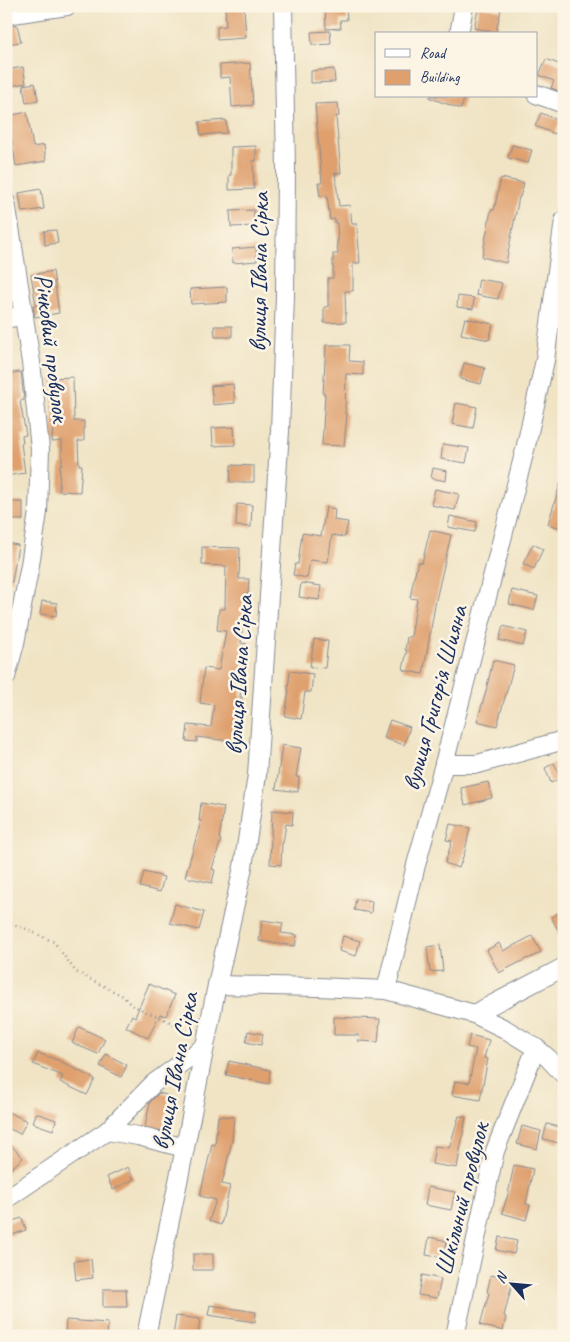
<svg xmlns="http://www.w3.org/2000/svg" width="570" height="1342" viewBox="0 0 570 1342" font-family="Caveat,sans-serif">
<rect width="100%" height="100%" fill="#fcf5e5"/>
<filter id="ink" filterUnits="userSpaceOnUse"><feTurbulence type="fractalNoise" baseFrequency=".02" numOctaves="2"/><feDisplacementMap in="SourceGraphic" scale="10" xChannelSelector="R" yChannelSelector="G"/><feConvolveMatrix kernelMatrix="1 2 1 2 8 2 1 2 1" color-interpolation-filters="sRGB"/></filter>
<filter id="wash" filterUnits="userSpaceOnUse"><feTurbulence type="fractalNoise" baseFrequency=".0096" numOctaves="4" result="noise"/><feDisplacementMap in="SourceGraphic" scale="20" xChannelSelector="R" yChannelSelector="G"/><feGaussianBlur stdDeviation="1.12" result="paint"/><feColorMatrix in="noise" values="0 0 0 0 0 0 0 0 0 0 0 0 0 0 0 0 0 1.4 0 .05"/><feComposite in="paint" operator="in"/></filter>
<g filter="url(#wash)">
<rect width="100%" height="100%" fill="#f0e4c5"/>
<g id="blocks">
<g fill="#dfa06e">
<polygon points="225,6 244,6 246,38 217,40 217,27 226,26"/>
<polygon points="325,6 346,6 347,20 340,20 341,28 326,29"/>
<polygon points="479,6 501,10 496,32 474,28"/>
<polygon points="17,25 21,42 6,44 6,27"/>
<polygon points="330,31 331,44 312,45 311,32"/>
<polygon points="546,59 561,65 564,59 564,93 551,88 554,81 539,75"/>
<polygon points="250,63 253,105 232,107 230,77 220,78 220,65"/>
<polygon points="23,67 26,83 6,87 6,70"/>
<polygon points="334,69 335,82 311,83 311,71"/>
<polygon points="35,83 38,100 26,103 23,85"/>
<polygon points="430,96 465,96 461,109 430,98"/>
<polygon points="338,103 339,116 336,117 341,173 335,173 339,206 350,205 352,224 357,224 360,263 353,263 353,291 345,291 346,322 324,323 324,307 328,307 328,278 333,278 333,254 338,254 337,241 338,241 337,223 335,223 335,219 330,220 327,195 320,196 318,183 322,183 315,104"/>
<polygon points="27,112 33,147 44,145 46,161 16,166 8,116"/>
<polygon points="541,113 560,121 555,134 535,126"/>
<polygon points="226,120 227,133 201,135 199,122"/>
<polygon points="512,145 532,150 528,163 508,158"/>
<polygon points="256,146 256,161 253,161 254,189 229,190 229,175 231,175 231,147"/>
<polygon points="501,178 524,183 520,197 519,197 506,263 482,257 491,210 494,210"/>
<polygon points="41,189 44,209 22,212 19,193"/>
<polygon points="254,210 254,226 231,227 230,211"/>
<polygon points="56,230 58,243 45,245 44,231"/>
<polygon points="256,247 257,261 233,263 232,249"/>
<polygon points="53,271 59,313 35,317 33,306 36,306 31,275"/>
<polygon points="479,279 502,283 498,299 476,295"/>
<polygon points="227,287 227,302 191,304 190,289"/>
<polygon points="458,296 474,298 473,309 457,307"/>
<polygon points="465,318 493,324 489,340 461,334"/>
<polygon points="214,326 232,326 232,337 215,337"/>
<polygon points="326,345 350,345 349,361 363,362 363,375 346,374 345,414 347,414 344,446 322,445 325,394 323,394"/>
<polygon points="464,363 485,368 481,384 460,379"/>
<polygon points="21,372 24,400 20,401 26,435 22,436 23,443 21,443 25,473 6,476 6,374"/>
<polygon points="73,377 74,421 84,421 84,441 78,441 79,465 82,465 80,492 59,491 60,464 62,464 62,441 52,442 53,421 51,378"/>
<polygon points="233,384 235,403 213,405 211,386"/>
<polygon points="456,403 477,407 473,428 452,424"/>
<polygon points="234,427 235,445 213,446 212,428"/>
<polygon points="443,444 469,448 466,463 441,459"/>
<polygon points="231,465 254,466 254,482 230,482"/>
<polygon points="433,468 447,471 446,481 431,478"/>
<polygon points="561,481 564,482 564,529 548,524"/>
<polygon points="435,489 459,494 455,510 431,505"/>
<rect x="6" y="502" width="17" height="18"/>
<polygon points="237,504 252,505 251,527 236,526"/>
<polygon points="326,507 335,509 334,520 348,522 345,537 332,535 328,562 310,560 307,578 293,575 295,564 298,564 302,533 321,536"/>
<polygon points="450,516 477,522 475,532 448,527"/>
<polygon points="430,530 451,535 436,600 423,674 403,670 407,650 405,650 407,637 411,637 417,599 410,598 414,577 418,562 422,563"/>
<polygon points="6,543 18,545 12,582 6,581"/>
<polygon points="533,544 543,549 534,569 523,564"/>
<polygon points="202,547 240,548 239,579 249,579 248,594 245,593 241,643 247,644 242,673 243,673 240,697 242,697 236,742 197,737 197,742 186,741 188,725 211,727 214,705 200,703 204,668 219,670 226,631 217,630 219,609 225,609 226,566 202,565"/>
<polygon points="301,583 321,586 319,600 299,597"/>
<polygon points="512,590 538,596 534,610 509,604"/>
<polygon points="42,601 57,603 56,616 40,614"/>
<polygon points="503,626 527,632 523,646 499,640"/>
<polygon points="314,639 328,641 325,668 310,667"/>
<polygon points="493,660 514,665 497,726 477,721 485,695"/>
<polygon points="290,671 313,674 311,692 305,692 301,719 285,716 289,690 288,690"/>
<polygon points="390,720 410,727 404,745 384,738"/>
<polygon points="282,745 301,748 296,777 299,777 298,792 276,789"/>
<polygon points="554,763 561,778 551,783 545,768"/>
<polygon points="488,782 492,798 465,805 461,788"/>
<polygon points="201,803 224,807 219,839 221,840 212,869 215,870 212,883 185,877 201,821 199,821"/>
<polygon points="272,810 293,812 292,825 286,824 283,843 282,843 281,865 270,864"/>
<polygon points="450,824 470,828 465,851 459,868 445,863 452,841 446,840"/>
<polygon points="144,872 164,877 160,892 140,887"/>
<polygon points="356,899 372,901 371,913 354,910"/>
<polygon points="175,904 204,912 199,930 170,923"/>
<polygon points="564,910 564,941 551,917"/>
<polygon points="262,920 283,923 281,933 297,935 295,946 259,941"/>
<polygon points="343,936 360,941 356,956 339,951"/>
<polygon points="532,936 541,952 528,959 528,958 499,973 487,950 499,943 503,951"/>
<polygon points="440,945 443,971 430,972 427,947"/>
<polygon points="149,984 175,995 166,1016 160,1014 148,1038 126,1027 132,1015 135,1017"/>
<polygon points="334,1017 380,1019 378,1042 358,1041 359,1035 334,1035"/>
<polygon points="79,1027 105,1039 98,1054 72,1043"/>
<polygon points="248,1031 263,1034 261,1045 246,1042"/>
<polygon points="470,1035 489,1040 484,1058 488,1059 480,1100 452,1095 455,1081 469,1083 476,1049 467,1047"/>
<polygon points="38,1053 60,1061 95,1079 87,1095 60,1082 63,1076 33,1064"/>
<polygon points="106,1054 127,1065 121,1077 100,1066"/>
<polygon points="229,1061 270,1070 269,1084 226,1075"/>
<polygon points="159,1093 170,1096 162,1131 145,1127 150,1102"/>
<polygon points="6,1111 27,1121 20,1134 6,1127"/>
<polygon points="36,1113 56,1120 53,1130 33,1123"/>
<polygon points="218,1116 234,1117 232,1141 222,1184 230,1186 221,1225 209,1221 216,1200 200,1196 212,1144 215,1145"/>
<polygon points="459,1116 466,1117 457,1168 432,1164 435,1146 449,1148"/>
<polygon points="547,1124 563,1128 559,1143 543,1139"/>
<polygon points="522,1126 541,1131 537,1149 517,1144"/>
<polygon points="6,1140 23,1158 6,1173"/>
<polygon points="514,1165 533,1169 526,1204 530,1205 526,1220 502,1213 508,1194"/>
<polygon points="128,1167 134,1179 113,1190 107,1177"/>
<polygon points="428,1187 455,1192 451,1210 425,1205"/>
<polygon points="22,1218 26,1230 6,1237 6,1223"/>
<polygon points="429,1237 447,1241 444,1258 426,1255"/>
<polygon points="499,1237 517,1241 514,1254 496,1250"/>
<rect x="193" y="1254" width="20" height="16"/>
<polygon points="91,1259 93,1278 76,1280 74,1261"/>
<polygon points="422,1275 441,1279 437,1298 418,1295"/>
<polygon points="491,1275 513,1280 504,1316 506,1317 503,1331 480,1325 489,1293 487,1292"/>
<polygon points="103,1289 126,1289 127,1307 103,1307"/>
<polygon points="210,1305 256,1312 255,1322 208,1315"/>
<polygon points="176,1316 200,1319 198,1336 173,1336"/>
<polygon points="66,1320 108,1323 107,1336 65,1334"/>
</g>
</g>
</g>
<g filter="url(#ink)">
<use href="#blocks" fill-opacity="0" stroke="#868a92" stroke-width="1"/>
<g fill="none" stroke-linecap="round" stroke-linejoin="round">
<g stroke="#868a92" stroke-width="20">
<g id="minor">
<polyline points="6,15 67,6"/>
<polyline points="459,34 464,6"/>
<polyline points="536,94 564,104"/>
<polyline points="6,202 31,362 40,449 38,512 30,565 15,643 6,677"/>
<polyline points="564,220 545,360 525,450 444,764 416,865 386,990 474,1014 505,1029 536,1048 548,1058 564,1075"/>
<polyline points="6,319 24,315"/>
<polyline points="444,764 478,764 564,740"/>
<polyline points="217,985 318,987 386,990"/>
<polyline points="474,1014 564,967"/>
<polyline points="107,1131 138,1136 185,1148"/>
<polyline points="6,1199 107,1131 154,1083 205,1046"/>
<polyline points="146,1336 185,1148 217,985 243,867 257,775 280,431 285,296 286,169 283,6"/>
<polyline points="455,1336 495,1151 536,1048"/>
</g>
</g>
<polyline stroke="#868a92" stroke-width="2.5" stroke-dasharray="1 4" stroke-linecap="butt" points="6,923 24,928 54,942 76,972 123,996 131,1005 170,1022 192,1034"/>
<use href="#minor" stroke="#fff" stroke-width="18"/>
</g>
</g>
<g text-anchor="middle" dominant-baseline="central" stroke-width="5" stroke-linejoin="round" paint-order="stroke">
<g font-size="25" fill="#1b2f5e" stroke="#fcf5e5">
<text transform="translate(259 272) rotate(-89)">вулиця Івана Сірка</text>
<text transform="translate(52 348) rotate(83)">Річковий провулок</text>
<text transform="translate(239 675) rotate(-86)">вулиця Івана Сірка</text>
<text transform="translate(435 698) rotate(-75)">вулиця Григорія Шияна</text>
<text transform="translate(175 1071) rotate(-79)">вулиця Івана Сірка</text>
<text transform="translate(462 1199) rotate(-76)">Шкільний провулок</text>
</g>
</g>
<rect width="570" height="1342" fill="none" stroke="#fcf5e5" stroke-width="25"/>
<rect x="375" y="32" width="162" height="65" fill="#fcf5e5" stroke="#a2a6af"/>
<rect x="385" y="49" width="25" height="8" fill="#ffffff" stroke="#a2a6af"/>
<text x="420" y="58" font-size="15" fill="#1b2f5e">Road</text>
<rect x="385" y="70" width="25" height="15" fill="#dfa06e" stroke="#a2a6af"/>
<text x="420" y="82" font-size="15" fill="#1b2f5e">Building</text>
<g transform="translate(512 1284) rotate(297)" stroke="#fcf5e5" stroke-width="4" paint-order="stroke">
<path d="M0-4L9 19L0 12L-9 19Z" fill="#1b2f5e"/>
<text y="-8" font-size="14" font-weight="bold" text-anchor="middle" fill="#1b2f5e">N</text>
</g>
</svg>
